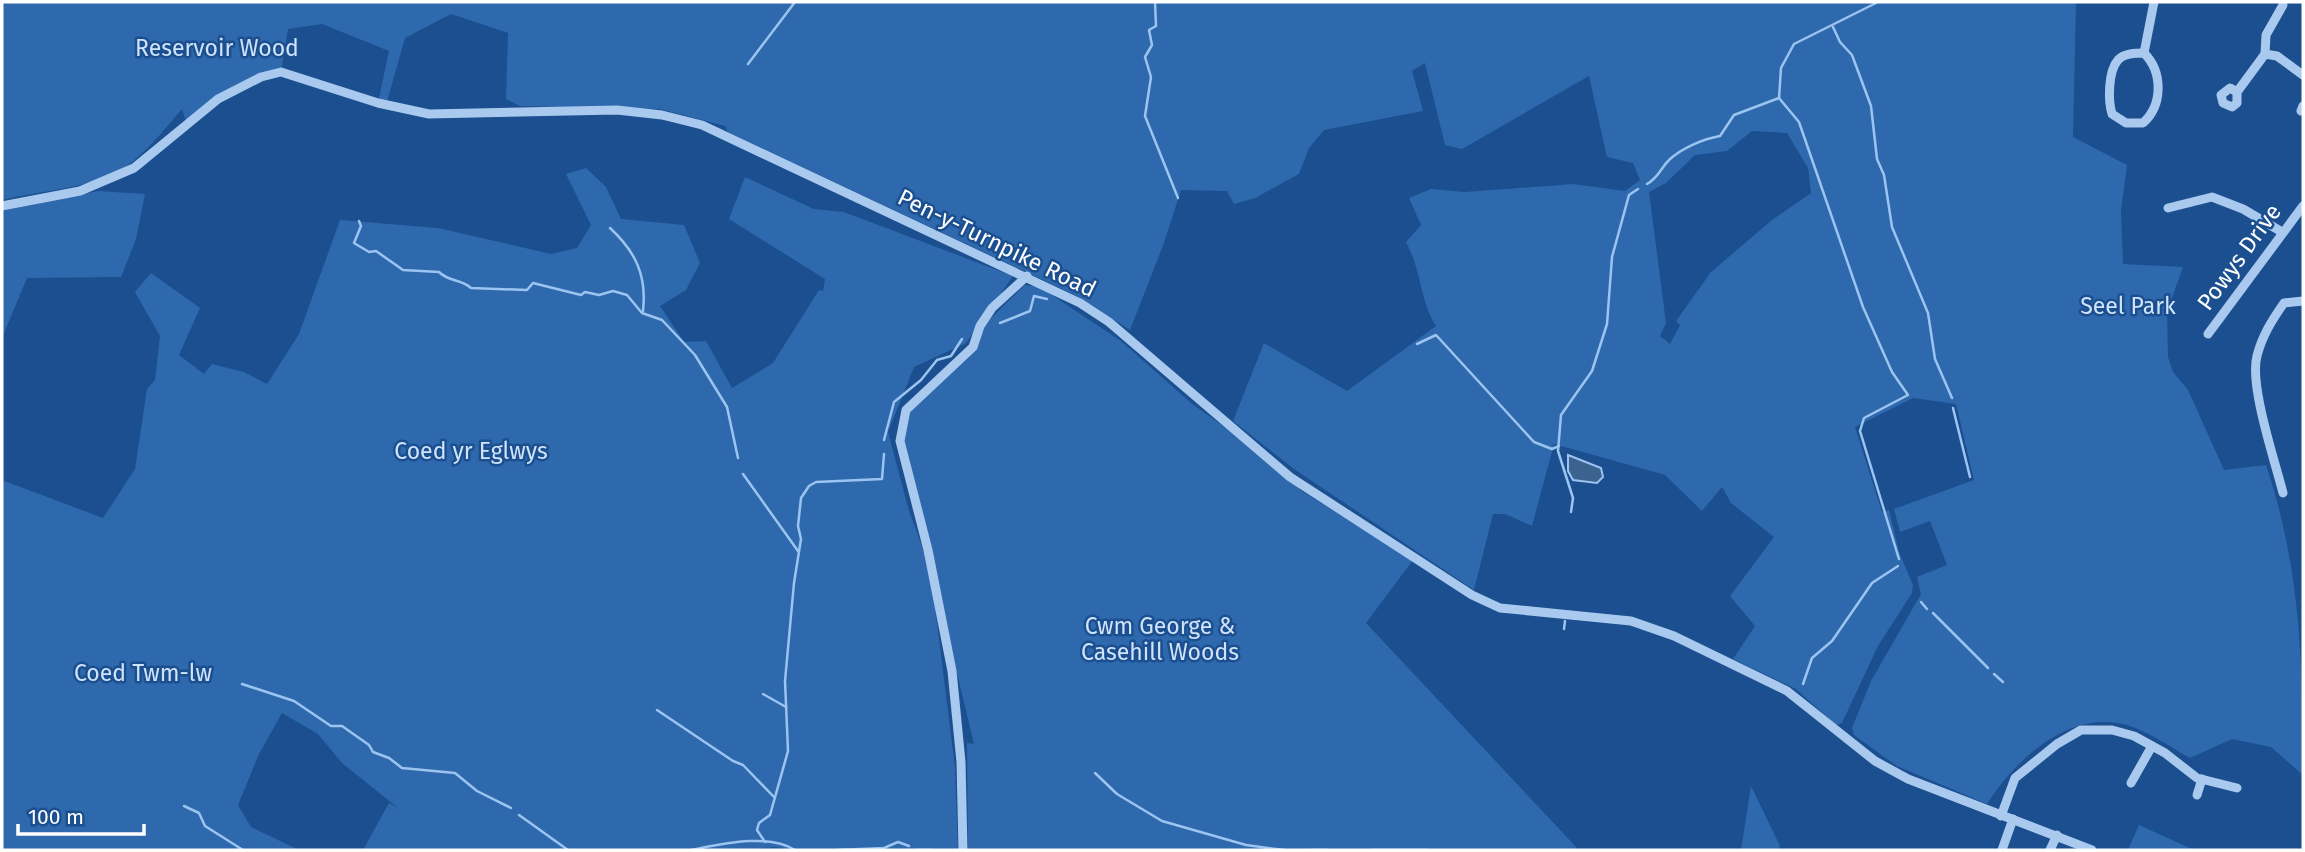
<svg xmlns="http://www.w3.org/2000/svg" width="2305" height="852" viewBox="0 0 2305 852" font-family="'Fira Sans',sans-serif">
<rect width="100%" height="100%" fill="#1b4f8f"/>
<g fill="#2e69ad" fill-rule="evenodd">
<path d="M2,2H2076L2073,137L2127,165L2121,210L2123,264L2183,267L2167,312L2168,357L2173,372L2188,390L2224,470L2266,465C2301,570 2303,665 2303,775L2271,747L2232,739L2190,758C2170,747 2148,731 2127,725C2069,709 2016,759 1987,804L1897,766L1854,735L1852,728L1871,681L1921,594L1917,577L1947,565L1930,521L1900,532L1894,509L1974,480L1956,404L1913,398L1855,427L1882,512L1889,510L1899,552L1913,585L1912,593L1878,646L1842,723L1836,725L1796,689L1733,659L1755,626L1730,596L1774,537L1731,503L1722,487L1702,511L1665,475L1554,444L1532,526L1505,514H1493L1474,590L1294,469L1233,421L1264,343L1347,391L1436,326C1420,301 1421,269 1406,242L1421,225L1409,198L1431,189L1465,192L1573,184L1625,191L1640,180L1633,163L1607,157L1589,76L1462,149L1445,145L1425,63L1412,71L1423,111L1324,130L1309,148L1299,174L1255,198L1234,204L1227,191L1181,190L1164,243L1130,330L1075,295L728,132L725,126L660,109L520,106L506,99L508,33L451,14L405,38L386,105L378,103L389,51L322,24L288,29L281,72L246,83L187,125L182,109C164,130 147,152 124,168C94,188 38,191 2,200ZM1752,131L1787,133L1808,168L1811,193L1772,220L1711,272L1676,321L1680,325L1670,344L1660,336L1666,323L1649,192L1666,183L1695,155L1727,151Z"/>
<polygon points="586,168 606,187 621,219 684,225 700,263 686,290 660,306 684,342 706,341 732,388 773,363 819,290 823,291 825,279 729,219 745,177 814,209 844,212 1013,276 966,343 914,367 888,432 909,511 930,567 955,767 958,850 793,850 774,847 748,850 363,850 389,803 398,808 342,763 318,734 282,713 259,754 238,805 251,827 299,850 2,850 2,480 103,518 135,469 147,389 155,380 160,336 135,292 151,273 200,308 179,355 204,374 212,364 244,372 267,384 299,334 340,220 438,228 551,254 577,248 591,225 566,174"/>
<polygon points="98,191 145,194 136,239 121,277 27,278 2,338 2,211"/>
<polygon points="1025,285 1040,287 1121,341 1191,403 1268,458 1303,492 1413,560 1366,623 1579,850 968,850 967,743 974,744 902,444 908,411 974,349 981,328"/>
<polygon points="1751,786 1780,846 1779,850 1741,850"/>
<polygon points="2139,825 2194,850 2128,850"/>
</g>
<polygon fill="#3c6290" stroke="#9cc4f0" stroke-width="2" points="1568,455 1601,468 1603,477 1597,483 1573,480 1568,471"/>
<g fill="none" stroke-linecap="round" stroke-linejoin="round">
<g stroke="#9cc4f0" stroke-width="2.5">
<polyline points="1155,2 1156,26 1149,30 1152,45 1145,57 1151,77 1145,116 1178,198"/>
<polyline points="1833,27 1840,42 1852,55 1871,106 1877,159 1884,175 1892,227 1928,313 1935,359 1952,398"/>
<polyline points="748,64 795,2"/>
<polyline points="1779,98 1799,122 1863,307 1892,372 1908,395 1864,418 1860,431 1899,559"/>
<path d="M1647,184C1659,177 1660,169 1669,160C1682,148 1703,139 1720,136L1734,115L1779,98L1781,68L1794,44L1878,2"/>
<path d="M359,221L361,226L354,243L369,252L376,251L403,270L439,272C449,282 461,279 471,288L527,290L533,283L581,295L585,292L599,295L613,291L627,295L642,313L662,320L695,355L727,407L738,458"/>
<path d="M610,228C636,252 647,276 643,311"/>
<polyline points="1000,323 1030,311 1034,296 1047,299"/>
<polyline points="1417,344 1436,335 1534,442 1552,449 1559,446"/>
<polyline points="1953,408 1970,477"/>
<polyline points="884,440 894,402 921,380 937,360 951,356 962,339"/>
<polyline points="743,474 798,551"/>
<polyline points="1571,512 1573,498 1558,451 1561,415 1592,371 1607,324 1612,257 1629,195 1638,189"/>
<polyline points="1921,602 1927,609"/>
<polyline points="1933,613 1988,668"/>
<polyline points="1564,629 1565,621"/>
<polyline points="1994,674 2003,682"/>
<polyline points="242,684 294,701 331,726 342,726 369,745 373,752 389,758 402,768 455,773 477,791 511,808"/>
<polyline points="1803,684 1812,658 1832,641 1872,583 1898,566"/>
<polyline points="763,694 786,707"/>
<polyline points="657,710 733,761 743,765 774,797"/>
<polyline points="1095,773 1117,794 1162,821 1246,845 1284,850"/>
<polyline points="184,806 199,813 205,826 243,850"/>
<polyline points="519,815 568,850"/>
<polyline points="765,842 757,830 759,823 770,815 788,751 785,681 794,583 801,539 798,526 801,498 809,486 816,482 882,479 884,454"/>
<path d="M691,850C722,844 767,833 795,850"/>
<polyline points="837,850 884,848 898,842 909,846"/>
<polyline points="916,850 932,850"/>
<polyline points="1312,850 1327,850"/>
<polyline points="1371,850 1428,850"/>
</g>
<g stroke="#a9c9ee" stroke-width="9">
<path d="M2144,53C2163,72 2163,105 2143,123H2126L2112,114C2108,101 2108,71 2118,60C2124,53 2136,53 2144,53Z"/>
<polyline points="2144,53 2154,2"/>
<polyline points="2265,54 2266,35 2283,5"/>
<polyline points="2237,92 2230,88 2221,95 2223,103 2232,107 2237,103 2237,92 2265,54 2277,56 2303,75"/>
<polyline points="2301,111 2303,106"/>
<polyline points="2,206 80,191 134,168 218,99 261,77 281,72 378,103 429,114 617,110 662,115 702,125 1080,303 1109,322 1290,477 1472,595 1500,608 1631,621 1674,636 1787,691 1875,761 1908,779 2092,850"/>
<polyline points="2168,208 2212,197 2243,209 2282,232"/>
<polyline points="2208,334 2303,206"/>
<path d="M2283,493C2275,461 2249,385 2257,356C2262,336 2272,320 2284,303L2303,301"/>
<polyline points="2131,783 2152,746"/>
<polyline points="2197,795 2202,779"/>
<polyline points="2001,816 2015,778 2057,744 2081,730 2112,730 2134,736 2165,753 2197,778 2237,788"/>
<polyline points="963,850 961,762 952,671 928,550 900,441 906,410 973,347 980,326 992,308 1027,276"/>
<polyline points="2002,850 2013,819"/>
<polyline points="2050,850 2057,835"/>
</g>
</g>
<g text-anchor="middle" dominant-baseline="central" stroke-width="5" stroke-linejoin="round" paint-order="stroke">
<g font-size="23" fill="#cfe3fa" stroke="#1b4f8f">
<text x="217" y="48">Reservoir Wood</text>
<text x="2128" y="306">Seel Park</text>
<text x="471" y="451">Coed yr Eglwys</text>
<text x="1160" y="626">Cwm George &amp;<tspan x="1160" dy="26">Casehill Woods</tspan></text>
<text x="143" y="673">Coed Twm-lw</text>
</g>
<g font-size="23" fill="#fff" stroke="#1b4f8f">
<text transform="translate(997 243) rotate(26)">Pen-y-Turnpike Road</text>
<text transform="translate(2239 257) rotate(-54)">Powys Drive</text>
</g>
</g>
<rect width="2305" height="852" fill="none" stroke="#ffffff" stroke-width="7"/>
<path d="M18 824v10h126v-10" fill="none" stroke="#ffffff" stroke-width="3.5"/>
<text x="28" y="824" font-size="21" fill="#ffffff" stroke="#1b4f8f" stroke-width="5" paint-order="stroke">100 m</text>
</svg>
